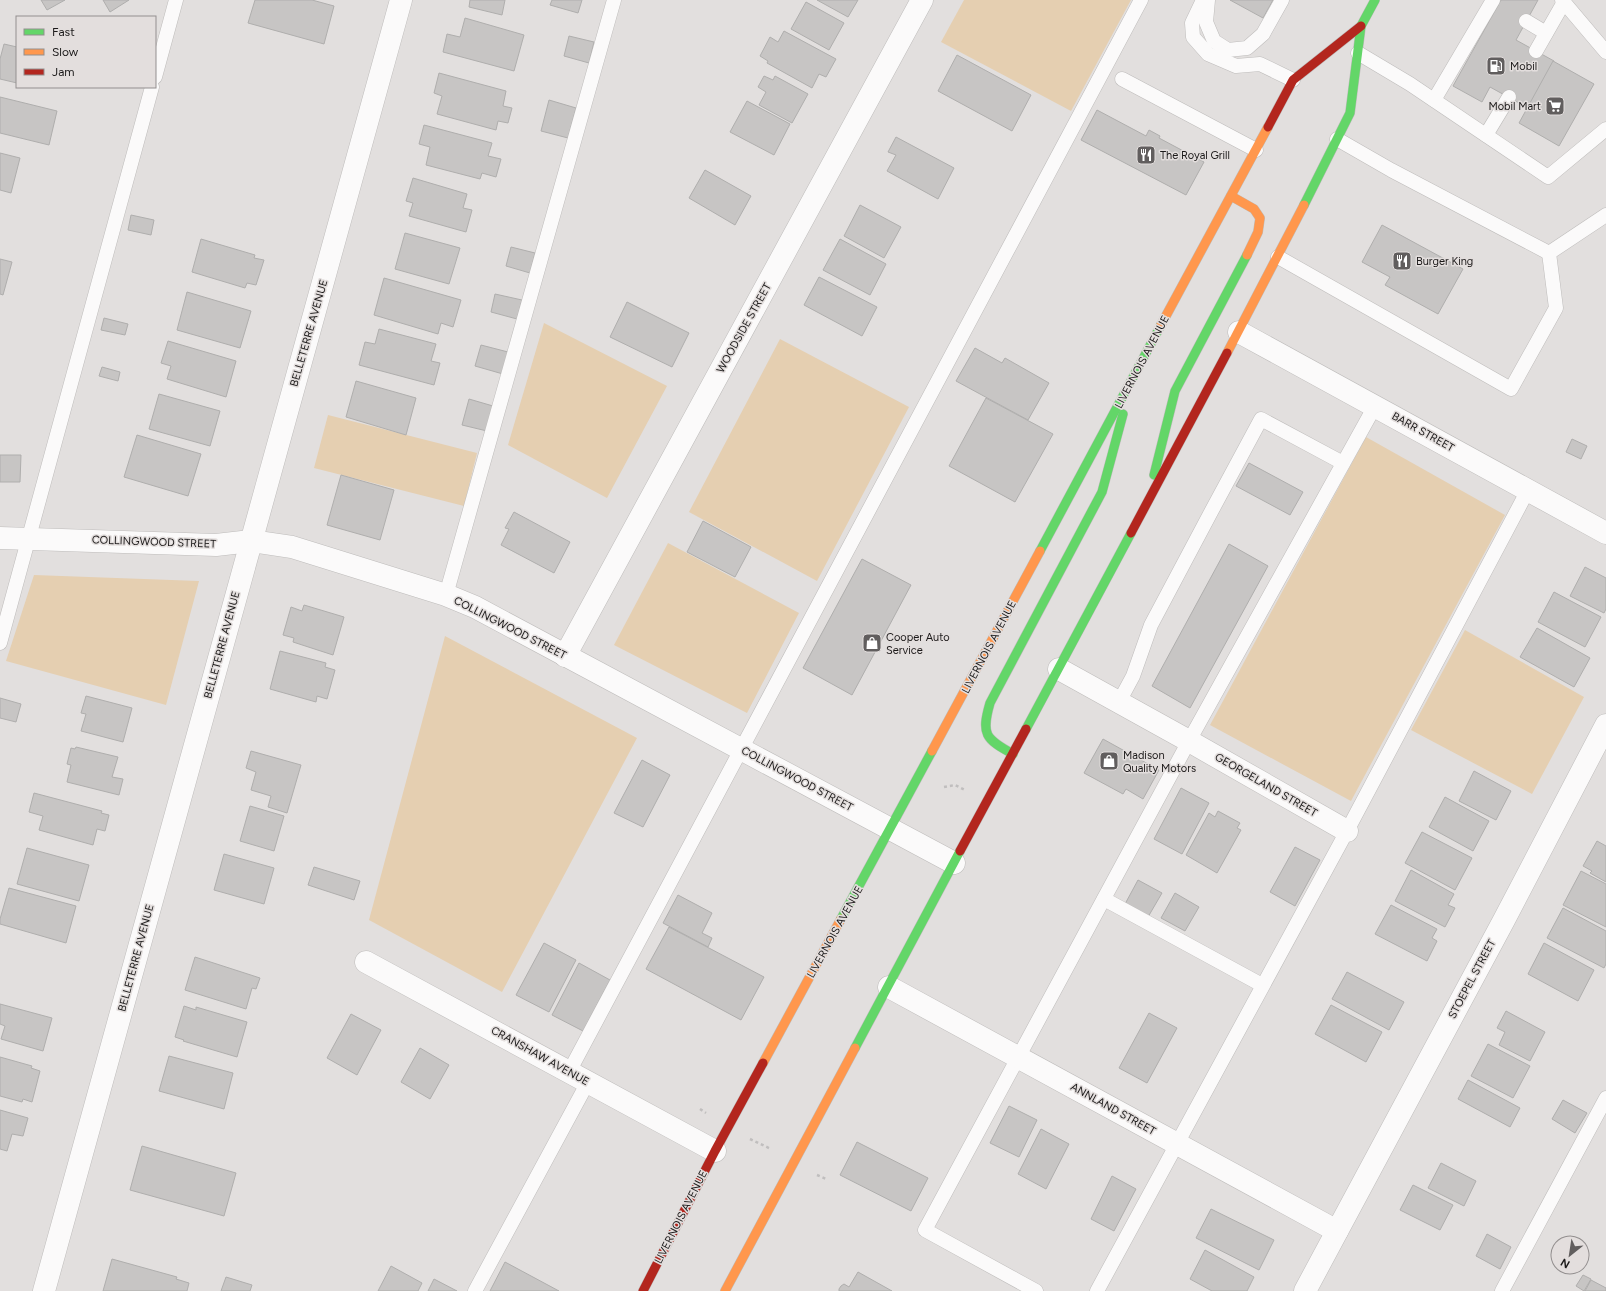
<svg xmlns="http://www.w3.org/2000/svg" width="1606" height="1291" viewBox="0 0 1606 1291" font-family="Figtree,sans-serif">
<rect width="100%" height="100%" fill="#e2dfde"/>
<g fill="#e5cfb1">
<polygon points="964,0 1131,0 1071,111 941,42"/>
<polygon points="544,323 667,386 607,498 508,445"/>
<polygon points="780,339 909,407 817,581 689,512"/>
<polygon points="328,415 477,453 464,506 314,468"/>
<polygon points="1366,437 1505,515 1351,801 1210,725"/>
<polygon points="668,543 799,613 747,713 614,645"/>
<polygon points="34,575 199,581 166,705 6,661"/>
<polygon points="1465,630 1584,697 1532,794 1411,730"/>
<polygon points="445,636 637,738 502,992 369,920"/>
</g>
<g fill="#c7c5c4" stroke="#afaead">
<polygon points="41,0 65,0 47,10"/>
<polygon points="103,0 129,0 110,12"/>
<polygon points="255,0 312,0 334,6 324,44 248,23"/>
<polygon points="470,0 505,0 502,15 469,7"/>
<polygon points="552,0 582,0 578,13 550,5"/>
<polygon points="817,0 858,0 848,17"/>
<polygon points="1230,0 1273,0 1263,18"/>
<polygon points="1501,0 1538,0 1516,40 1554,61 1528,108 1490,87 1482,102 1453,86"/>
<polygon points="806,2 844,23 829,50 791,29"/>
<polygon points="465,18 524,35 514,71 443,52 447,34 460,37"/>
<polygon points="784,31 836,59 826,77 819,74 812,88 767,63 768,61 760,56 770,37 778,42"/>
<polygon points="569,36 594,42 589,63 564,56"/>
<polygon points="4,44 17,47 17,83 0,79 0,59"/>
<polygon points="957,55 1031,95 1012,131 938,91"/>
<polygon points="1553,61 1594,84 1559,146 1519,123"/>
<polygon points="439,73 506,91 503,106 512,108 508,123 498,121 496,130 437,114 442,96 434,93"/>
<polygon points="764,76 773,80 775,76 808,94 792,123 759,105 766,92 758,87"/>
<polygon points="0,97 57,111 49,145 0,133"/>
<polygon points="549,100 576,108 568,138 541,131"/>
<polygon points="747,101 790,124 774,155 730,132"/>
<polygon points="1097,110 1146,136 1149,130 1160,136 1159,138 1204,162 1186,195 1081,140"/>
<polygon points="424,125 492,143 488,156 501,159 496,177 482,173 480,179 426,165 430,147 419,144"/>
<polygon points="896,137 954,168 938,199 887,171 896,155 888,152"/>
<polygon points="0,153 20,158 11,193 0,190"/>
<polygon points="705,170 751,196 735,225 689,198"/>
<polygon points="413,178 467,194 463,208 472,210 466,232 409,216 413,203 406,201"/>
<polygon points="860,205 901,227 884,258 844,236"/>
<polygon points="131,215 154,220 151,235 128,230"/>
<polygon points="1382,225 1463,269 1438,314 1385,285 1390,277 1362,262"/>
<polygon points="405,233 460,248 449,284 395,269"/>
<polygon points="201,239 255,255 254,258 264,260 256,285 247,283 245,288 192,272"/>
<polygon points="840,239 886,264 870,295 823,270"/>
<polygon points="511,247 535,253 530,273 506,266"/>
<polygon points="0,259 12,262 3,295 0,294"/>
<polygon points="819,277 877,307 862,336 804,305"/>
<polygon points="384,278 461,300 453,327 441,323 438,334 374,315"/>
<polygon points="187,292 251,311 240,348 177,330"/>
<polygon points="495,294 522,300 517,319 491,312"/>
<polygon points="627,302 689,333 672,367 610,337"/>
<polygon points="104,318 128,324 125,335 101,330"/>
<polygon points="379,329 436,344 431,361 440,363 434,385 359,365 365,342 375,344"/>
<polygon points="168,341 236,361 226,397 167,379 171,366 161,363"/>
<polygon points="481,345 508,352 503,374 475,366"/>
<polygon points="975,348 1002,363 1005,358 1049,383 1028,420 956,381"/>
<polygon points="102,367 120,372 118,381 99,376"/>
<polygon points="356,381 416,398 406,435 346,417"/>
<polygon points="159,394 220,411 210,446 149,429"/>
<polygon points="986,398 1053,434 1015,502 949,466"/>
<polygon points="469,399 493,406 487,431 462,425"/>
<polygon points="137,435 201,454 188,496 124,477"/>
<polygon points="1572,439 1587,446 1581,459 1566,452"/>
<polygon points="0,455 21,455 20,482 0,482"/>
<polygon points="1249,463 1303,492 1290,515 1236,486"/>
<polygon points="341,475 394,490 380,540 327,525"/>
<polygon points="514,512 570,542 554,573 501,545 509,529 505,528"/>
<polygon points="703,521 751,547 735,577 687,552"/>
<polygon points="1229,544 1268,566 1190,708 1152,686"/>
<polygon points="862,559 911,585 852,695 803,668"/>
<polygon points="1585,567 1606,578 1606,609 1604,613 1570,596"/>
<polygon points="1554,592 1601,617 1585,647 1538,622"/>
<polygon points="304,605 344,617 333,655 293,642 294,638 283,635 291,607 302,611"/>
<polygon points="1537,628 1590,658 1574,687 1520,657"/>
<polygon points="280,651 326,663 325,667 335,670 327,699 317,696 316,702 270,689"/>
<polygon points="86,696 132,708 123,742 81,731 86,714 81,713"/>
<polygon points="0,698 21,704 16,722 0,718"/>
<polygon points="1103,739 1159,770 1143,799 1126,789 1123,794 1084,773"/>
<polygon points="76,747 118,757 112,777 123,779 119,795 67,782 71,765 67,764 71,748 75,749"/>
<polygon points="251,751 301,765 287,813 268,807 271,796 251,790 256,772 246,768"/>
<polygon points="642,760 670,775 643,827 614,813"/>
<polygon points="1474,771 1511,791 1496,820 1459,801"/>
<polygon points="1181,788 1209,803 1182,854 1154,839"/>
<polygon points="34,793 102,811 101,813 109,815 105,831 97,829 93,845 39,830 43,816 29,812"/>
<polygon points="1445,797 1489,821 1473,851 1429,827"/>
<polygon points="250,806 284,816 274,851 240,841"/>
<polygon points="1218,811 1240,823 1237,828 1241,830 1217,873 1186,855 1209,813 1215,817"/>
<polygon points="1422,832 1472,858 1455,890 1405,863"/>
<polygon points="1597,841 1606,846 1606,882 1590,873 1592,871 1583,866"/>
<polygon points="1295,847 1320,860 1295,906 1270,892"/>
<polygon points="27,848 89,865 79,901 17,884"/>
<polygon points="224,854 274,868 264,904 214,890"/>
<polygon points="314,867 360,881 354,900 308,885"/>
<polygon points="1411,870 1454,894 1448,905 1455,908 1445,927 1395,901"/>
<polygon points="1581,871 1606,884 1606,927 1563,905"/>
<polygon points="1138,880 1162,893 1148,917 1125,904"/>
<polygon points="9,888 76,906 66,943 0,924 0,919"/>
<polygon points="1175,893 1199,907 1185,931 1161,918"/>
<polygon points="678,895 712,913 702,933 712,938 708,947 663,923"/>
<polygon points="1391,905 1437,929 1432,938 1437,941 1427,961 1375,934"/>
<polygon points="1563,908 1606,931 1606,964 1604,968 1547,938"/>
<polygon points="669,927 764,977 741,1020 646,969"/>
<polygon points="544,943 576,960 549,1012 516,995"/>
<polygon points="1544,943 1594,970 1578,1001 1528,974"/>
<polygon points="195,957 260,978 256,989 252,988 246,1009 185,990"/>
<polygon points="579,963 610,980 583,1031 552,1015"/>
<polygon points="1347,972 1404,1002 1389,1030 1332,999"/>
<polygon points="0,1004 52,1018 43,1051 1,1039 5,1026 0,1024"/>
<polygon points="1331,1005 1382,1032 1366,1062 1315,1034"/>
<polygon points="184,1006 196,1010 196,1007 247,1022 237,1057 183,1041 184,1040 175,1037"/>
<polygon points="1506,1011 1545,1032 1530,1061 1499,1045 1505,1032 1497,1028"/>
<polygon points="1149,1013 1177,1028 1147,1083 1119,1068"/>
<polygon points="351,1014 381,1030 357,1075 327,1058"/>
<polygon points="1488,1044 1530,1066 1513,1098 1471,1076"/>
<polygon points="420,1048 449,1065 430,1099 401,1082"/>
<polygon points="169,1056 233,1073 224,1109 159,1091"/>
<polygon points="0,1057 32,1066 31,1068 40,1071 32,1102 23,1099 22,1102 0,1096"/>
<polygon points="1468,1080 1520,1108 1510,1127 1458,1099"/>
<polygon points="1563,1100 1587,1113 1575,1133 1552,1119"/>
<polygon points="1009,1106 1037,1120 1019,1157 990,1143"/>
<polygon points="0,1110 28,1118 23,1136 12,1134 7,1151 0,1149"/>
<polygon points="1041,1129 1069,1144 1046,1189 1018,1174"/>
<polygon points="857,1142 928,1178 911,1211 840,1175"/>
<polygon points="142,1146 236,1173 224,1216 130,1190"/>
<polygon points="1441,1163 1476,1181 1464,1206 1428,1188"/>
<polygon points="1112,1176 1136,1189 1114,1231 1091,1219"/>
<polygon points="1413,1185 1453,1205 1440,1230 1400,1210"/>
<polygon points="1211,1209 1274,1240 1259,1270 1196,1238"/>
<polygon points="1487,1234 1511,1247 1500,1269 1476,1256"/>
<polygon points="1205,1250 1254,1277 1247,1291 1212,1291 1190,1279"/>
<polygon points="112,1259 177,1277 176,1279 189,1283 187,1291 103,1291"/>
<polygon points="505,1262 559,1291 490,1291"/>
<polygon points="391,1266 422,1283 418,1291 378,1291"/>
<polygon points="858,1272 892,1291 839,1291 839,1289 841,1286 844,1284 849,1287"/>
<polygon points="1583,1275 1591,1279 1584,1291 1576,1286"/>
<polygon points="226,1277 252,1285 250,1291 221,1291"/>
<polygon points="434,1279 457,1291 428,1291"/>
<polygon points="1591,1280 1606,1288 1606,1291 1585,1291"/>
</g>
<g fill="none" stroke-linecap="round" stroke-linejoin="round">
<g stroke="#bebcbb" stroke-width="15">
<g id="lane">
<polyline points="1203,0 1192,23 1193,37 1208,54 1236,66 1260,64 1293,80"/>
<polyline points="1208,0 1206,22 1214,41 1228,50 1247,48 1263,34 1282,0"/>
<polyline points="1562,0 1606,52"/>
<polyline points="1526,21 1546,33"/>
<polyline points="1536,51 1564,2"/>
<polyline points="1358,53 1410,84 1548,177 1606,129"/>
<polyline points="155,77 176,0"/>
<polyline points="1122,79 1256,150"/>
<polyline points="1434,100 1493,0"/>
<polyline points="1486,135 1509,97"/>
<polyline points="1337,139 1391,170 1549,253"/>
<polyline points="1278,257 1511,389 1556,308 1549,253 1606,215"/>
<polyline points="446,595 614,0"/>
<polyline points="0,643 152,87"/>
<polyline points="1119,702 1133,676 1151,625 1211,512 1261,419 1343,463"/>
<polyline points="1104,899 1262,985"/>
<polyline points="569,1072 1141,0"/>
<polyline points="475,1291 588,1082"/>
<polyline points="1036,1291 925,1230 1189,741 1375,406"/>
<polyline points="1097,1291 1347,831 1528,490"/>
<polyline points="1502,1291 1606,1098"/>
</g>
</g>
<g stroke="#bebcbb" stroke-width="23">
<g id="street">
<polyline points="1239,332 1606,533"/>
<polyline points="0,538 216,545 251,541 292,547 446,595 475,607 954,863"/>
<polyline points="565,656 922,0"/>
<polyline points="1059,669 1189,741 1347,831"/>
<polyline points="366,962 715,1151"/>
<polyline points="889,987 1337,1231"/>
<polyline points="44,1291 401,0"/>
<polyline points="1305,1291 1504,920 1606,725"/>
</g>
</g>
<g stroke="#bebcbb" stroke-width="10">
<g id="fast">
<polyline points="1304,205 1350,113 1361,26 1375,0"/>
<polyline points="1154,475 1175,391 1247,255"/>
<polyline points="1040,551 1161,325"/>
<polyline points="1026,729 1131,533"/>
<path d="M1013,754C985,739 981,734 990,703L1102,492L1123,414"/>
<polyline points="841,919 932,751"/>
<polyline points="855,1048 960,851"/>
</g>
</g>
<g stroke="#bebcbb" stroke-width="10">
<g id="slow">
<polyline points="1231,196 1254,209 1260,218 1258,232 1247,255"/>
<polyline points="1161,325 1268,127"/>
<polyline points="1227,353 1304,205"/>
<polyline points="932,751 1040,551"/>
<polyline points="763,1063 841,919"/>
<polyline points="725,1291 855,1048"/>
</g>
</g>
<g stroke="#bebcbb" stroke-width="10">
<g id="jam">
<polyline points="1268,127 1293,80 1361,26"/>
<polyline points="1131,533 1227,353"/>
<polyline points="960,851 1026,729"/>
<polyline points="643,1291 715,1151 763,1063"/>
</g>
</g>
<g stroke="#c0bebe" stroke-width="2.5" stroke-dasharray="3 3" stroke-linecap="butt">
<polyline points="944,787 955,785 965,790"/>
<polyline points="700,1109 706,1113"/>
<polyline points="750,1139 771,1149"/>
<polyline points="817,1175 826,1179"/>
</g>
<use href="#lane" stroke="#fbfafa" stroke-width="14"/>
<use href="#street" stroke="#fbfafa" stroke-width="22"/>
<use href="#fast" stroke="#63d668" stroke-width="9"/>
<use href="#slow" stroke="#ff974d" stroke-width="9"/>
<use href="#jam" stroke="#b3261e" stroke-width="9"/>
</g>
<defs>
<g id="fuel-square" transform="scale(1)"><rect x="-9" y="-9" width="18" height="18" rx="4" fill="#615e5e" stroke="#e3dedd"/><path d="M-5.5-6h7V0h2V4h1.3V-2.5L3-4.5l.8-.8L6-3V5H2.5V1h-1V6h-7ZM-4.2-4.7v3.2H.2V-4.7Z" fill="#fff"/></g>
<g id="supermarket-square" transform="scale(1)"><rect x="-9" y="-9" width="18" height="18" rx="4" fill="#615e5e" stroke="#e3dedd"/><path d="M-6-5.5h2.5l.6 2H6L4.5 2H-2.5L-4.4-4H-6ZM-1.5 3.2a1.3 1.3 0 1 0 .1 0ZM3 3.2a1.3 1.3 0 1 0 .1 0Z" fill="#fff"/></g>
<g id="restaurant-square" transform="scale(1)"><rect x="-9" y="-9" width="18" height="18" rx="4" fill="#615e5e" stroke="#e3dedd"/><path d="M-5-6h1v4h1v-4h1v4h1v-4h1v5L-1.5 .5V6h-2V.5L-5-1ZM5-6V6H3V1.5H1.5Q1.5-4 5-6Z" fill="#fff"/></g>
<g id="shop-square" transform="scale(1)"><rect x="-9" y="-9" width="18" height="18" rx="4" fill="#615e5e" stroke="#e3dedd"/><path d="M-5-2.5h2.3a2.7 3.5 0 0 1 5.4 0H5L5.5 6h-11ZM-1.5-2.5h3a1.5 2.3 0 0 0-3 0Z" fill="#fff"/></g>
</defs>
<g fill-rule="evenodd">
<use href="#fuel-square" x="1496" y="66"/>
<use href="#supermarket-square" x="1555" y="106"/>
<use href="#restaurant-square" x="1146" y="155"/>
<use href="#restaurant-square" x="1402" y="261"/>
<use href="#shop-square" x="872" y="643"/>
<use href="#shop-square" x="1109" y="761"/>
</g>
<g text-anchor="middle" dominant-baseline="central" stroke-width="3" stroke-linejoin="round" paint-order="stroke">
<g font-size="11" fill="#1b1919" stroke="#e3dedd" text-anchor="start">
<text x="1510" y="66">Mobil</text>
<text x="1541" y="106" text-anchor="end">Mobil Mart</text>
<text x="1160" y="155">The Royal Grill</text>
<text x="1416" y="261">Burger King</text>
<text x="886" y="637">Cooper Auto<tspan x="886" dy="13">Service</tspan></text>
<text x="1123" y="755">Madison<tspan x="1123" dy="13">Quality Motors</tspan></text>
</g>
<g font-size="11" fill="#1b1919" stroke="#e3dedd">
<text transform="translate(744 328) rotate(-61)">WOODSIDE STREET</text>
<text transform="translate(309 333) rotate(-74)">BELLETERRE AVENUE</text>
<text transform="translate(1142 362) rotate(-62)">LIVERNOIS AVENUE</text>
<text transform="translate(1423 432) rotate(29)">BARR STREET</text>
<text transform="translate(154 542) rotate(2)">COLLINGWOOD STREET</text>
<text transform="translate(510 628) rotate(27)">COLLINGWOOD STREET</text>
<text transform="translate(222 645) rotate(-75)">BELLETERRE AVENUE</text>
<text transform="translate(989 647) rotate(-62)">LIVERNOIS AVENUE</text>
<text transform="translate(797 779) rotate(28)">COLLINGWOOD STREET</text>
<text transform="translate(1266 785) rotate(30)">GEORGELAND STREET</text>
<text transform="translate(835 932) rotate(-61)">LIVERNOIS AVENUE</text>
<text transform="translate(136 958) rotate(-75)">BELLETERRE AVENUE</text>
<text transform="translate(1472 979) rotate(-62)">STOEPEL STREET</text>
<text transform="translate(540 1056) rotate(29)">CRANSHAW AVENUE</text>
<text transform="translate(1113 1109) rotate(29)">ANNLAND STREET</text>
<text transform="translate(681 1217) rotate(-63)">LIVERNOIS AVENUE</text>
</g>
</g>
<rect x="16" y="16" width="140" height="72" fill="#e3dedd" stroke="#938f8f"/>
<rect x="24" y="29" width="20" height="6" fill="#63d668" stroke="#938f8f"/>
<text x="52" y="36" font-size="12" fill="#1b1919">Fast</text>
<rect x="24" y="49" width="20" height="6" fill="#ff974d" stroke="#938f8f"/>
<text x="52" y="56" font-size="12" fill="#1b1919">Slow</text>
<rect x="24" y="69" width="20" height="6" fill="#b3261e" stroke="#938f8f"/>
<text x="52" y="76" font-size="12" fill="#1b1919">Jam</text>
<g transform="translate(1570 1255) rotate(210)"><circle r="19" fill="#e3dedd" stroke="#938f8f"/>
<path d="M0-3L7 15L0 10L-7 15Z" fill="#615e5e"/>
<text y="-6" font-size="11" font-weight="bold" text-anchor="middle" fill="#1b1919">N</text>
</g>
</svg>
